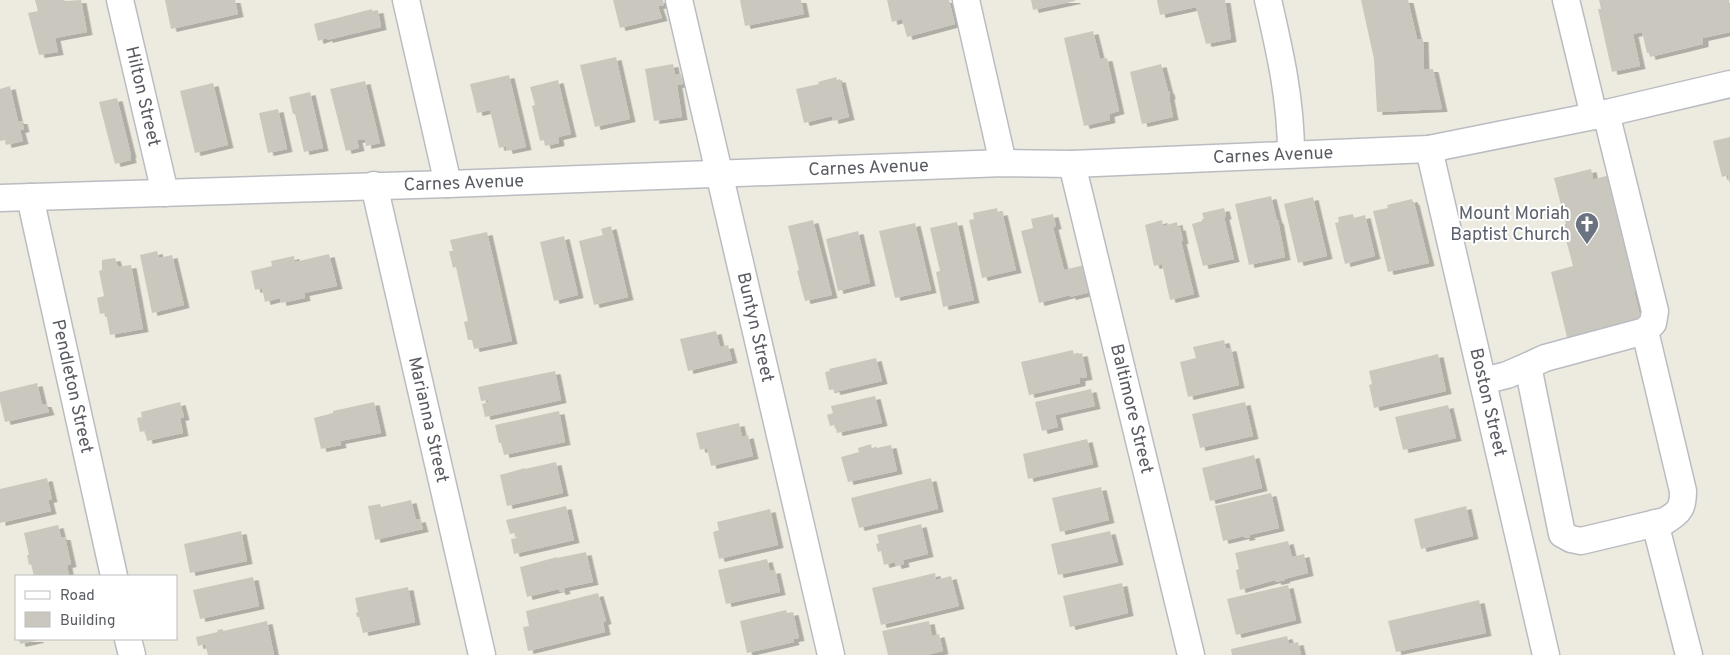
<svg xmlns="http://www.w3.org/2000/svg" width="1730" height="655" viewBox="0 0 1730 655" font-family="Overpass,sans-serif">
<defs>
<filter id="shadow"><feDropShadow dx="5.5" dy="3" stdDeviation="0" flood-color="#0004"/></filter>
</defs>
<rect width="100%" height="100%" fill="#edebdf"/>
<g fill="#cac8be" filter="url(#shadow)">
<polygon points="35,0 64,0 65,1 81,0 87,32 55,38 58,52 39,55 28,13 38,11"/>
<polygon points="165,0 235,0 238,14 171,29"/>
<polygon points="613,0 663,0 664,5 658,6 662,18 620,28"/>
<polygon points="740,0 801,0 804,14 745,26"/>
<polygon points="887,0 949,0 955,24 907,37 902,19 892,22"/>
<polygon points="1031,0 1075,0 1075,1 1033,10"/>
<polygon points="1157,0 1225,0 1231,39 1206,44 1196,7 1160,15"/>
<polygon points="1361,0 1408,0 1417,39 1423,39 1424,69 1433,69 1442,109 1377,112 1374,59"/>
<polygon points="1599,0 1729,0 1730,32 1703,38 1703,44 1650,57 1649,53 1647,53 1642,32 1633,34 1640,66 1612,72 1598,9 1601,9"/>
<polygon points="372,9 372,11 378,10 381,27 327,40 327,38 318,41 314,24"/>
<polygon points="1093,31 1100,59 1107,58 1119,111 1109,114 1110,120 1084,126 1064,38"/>
<polygon points="616,57 630,119 595,127 580,65"/>
<polygon points="673,64 675,75 681,74 683,84 677,85 682,117 654,121 645,69"/>
<polygon points="1161,64 1168,91 1169,91 1170,96 1169,97 1173,117 1142,124 1130,72"/>
<polygon points="509,75 526,147 507,151 506,146 499,148 490,110 477,113 470,84"/>
<polygon points="836,77 837,80 840,79 849,117 833,121 832,116 804,123 796,89 819,84 818,82"/>
<polygon points="558,80 571,134 558,137 559,143 545,146 544,140 540,141 532,106 535,105 530,87"/>
<polygon points="365,81 380,143 366,146 365,139 357,140 359,148 346,151 330,89"/>
<polygon points="213,83 228,145 195,153 180,91"/>
<polygon points="10,86 18,121 22,121 24,129 20,130 23,141 6,145 5,140 0,141 0,89"/>
<polygon points="310,92 323,148 304,152 295,114 293,114 289,97"/>
<polygon points="117,98 131,155 130,155 131,160 115,164 99,102"/>
<polygon points="278,109 287,149 268,153 259,113"/>
<polygon points="1730,137 1730,182 1729,182 1728,175 1722,177 1713,141"/>
<polygon points="1591,169 1594,183 1595,179 1606,176 1612,180 1637,290 1634,291 1642,324 1568,341 1551,272 1573,266 1562,225 1566,224 1554,178"/>
<polygon points="1271,196 1277,221 1278,220 1285,257 1249,265 1235,204"/>
<polygon points="1313,197 1327,256 1298,263 1284,204"/>
<polygon points="1412,199 1413,202 1414,202 1429,263 1388,272 1373,211 1388,208 1387,205"/>
<polygon points="997,208 998,213 1002,212 1016,270 982,278 969,220 974,219 973,213"/>
<polygon points="1224,208 1226,216 1224,217 1234,259 1203,266 1192,224 1202,221 1202,219 1204,219 1202,213"/>
<polygon points="1053,214 1056,226 1053,227 1064,270 1084,265 1091,292 1070,297 1070,295 1039,303 1021,231 1033,228 1031,219"/>
<polygon points="1353,214 1354,218 1365,215 1375,256 1345,264 1335,223 1339,222 1338,217"/>
<polygon points="813,220 832,295 805,301 797,271 799,270 788,226"/>
<polygon points="1162,220 1163,226 1177,222 1178,228 1180,227 1183,241 1181,241 1194,294 1170,300 1162,264 1154,266 1145,225"/>
<polygon points="957,222 974,300 943,307 936,272 940,271 930,228"/>
<polygon points="915,223 931,290 895,298 879,231"/>
<polygon points="611,226 628,297 594,305 579,241 603,235 601,229"/>
<polygon points="858,231 870,283 838,291 826,239"/>
<polygon points="487,232 512,341 474,349 472,340 468,340 464,322 468,321 456,267 453,268 449,251 453,251 450,240"/>
<polygon points="564,236 578,295 554,301 540,242"/>
<polygon points="157,251 159,258 172,255 184,305 152,313 140,255"/>
<polygon points="329,254 337,286 304,293 305,298 281,303 280,298 265,302 262,288 255,290 251,271 272,266 271,261 294,256 295,262"/>
<polygon points="115,258 118,267 131,265 143,329 110,335 106,313 100,314 97,298 104,296 99,271 102,270 102,260"/>
<polygon points="716,331 720,347 728,345 732,360 688,371 680,339"/>
<polygon points="1224,340 1226,349 1231,348 1239,385 1188,397 1180,362 1196,358 1193,347"/>
<polygon points="1073,350 1074,355 1082,353 1087,377 1080,378 1080,383 1029,395 1021,362"/>
<polygon points="1438,354 1446,391 1374,408 1369,385 1372,384 1369,371"/>
<polygon points="876,358 882,381 835,392 834,389 829,390 825,372 830,371 829,369"/>
<polygon points="555,371 561,400 485,417 482,404 488,402 488,400 481,401 478,387"/>
<polygon points="37,383 42,404 46,404 49,412 5,422 0,401 0,392"/>
<polygon points="1091,389 1095,406 1055,415 1058,427 1042,431 1035,402"/>
<polygon points="875,396 882,423 837,433 835,425 830,426 827,415 833,413 831,406"/>
<polygon points="180,402 184,417 180,418 183,433 147,441 145,431 140,432 137,418 142,417 141,412"/>
<polygon points="374,402 381,433 340,441 341,445 321,449 314,418 333,413 333,411"/>
<polygon points="1245,402 1253,436 1200,448 1192,414"/>
<polygon points="1448,405 1456,438 1403,450 1395,417"/>
<polygon points="559,411 565,442 504,455 501,443 499,443 495,425"/>
<polygon points="739,423 742,437 748,435 753,456 711,466 707,448 700,450 696,433"/>
<polygon points="1087,439 1093,464 1028,479 1023,454"/>
<polygon points="871,444 872,449 891,445 897,471 848,482 841,457 859,452 858,448"/>
<polygon points="1254,455 1262,488 1210,501 1202,468"/>
<polygon points="556,462 563,493 507,506 500,475 525,468 525,469"/>
<polygon points="47,478 52,499 48,500 51,511 0,523 0,489"/>
<polygon points="931,478 938,509 859,528 851,498"/>
<polygon points="1101,487 1109,520 1060,532 1052,498"/>
<polygon points="1271,493 1279,528 1249,535 1250,537 1244,538 1244,536 1223,541 1215,506"/>
<polygon points="411,500 416,520 420,519 423,529 375,540 368,506 380,504 381,507"/>
<polygon points="566,506 574,540 514,554 511,539 517,538 515,533 510,534 506,520"/>
<polygon points="1466,506 1473,536 1421,549 1414,519"/>
<polygon points="770,509 778,545 719,559 713,532 719,530 717,522"/>
<polygon points="921,524 928,554 903,560 904,564 896,566 895,562 884,565 881,551 878,552 876,544 879,543 877,535"/>
<polygon points="58,525 61,537 65,537 71,564 67,565 69,576 34,576 31,564 29,565 27,555 29,555 24,533"/>
<polygon points="241,531 247,561 190,573 184,544"/>
<polygon points="1110,531 1118,562 1058,575 1051,544"/>
<polygon points="1288,541 1292,557 1304,554 1308,573 1284,579 1285,580 1276,582 1275,580 1240,590 1236,570 1239,569 1235,553"/>
<polygon points="586,552 593,582 564,588 565,591 560,592 559,589 527,597 520,567 557,557 557,558"/>
<polygon points="767,559 770,571 775,570 780,592 726,604 718,570"/>
<polygon points="935,573 936,580 951,576 959,606 881,625 872,588"/>
<polygon points="253,577 259,606 200,619 193,590"/>
<polygon points="1122,583 1128,613 1070,627 1063,596"/>
<polygon points="1288,585 1296,620 1236,635 1227,599"/>
<polygon points="408,587 415,622 363,633 359,617 357,617 356,613 358,612 355,598"/>
<polygon points="598,593 606,621 603,622 605,632 528,651 523,627 529,626 526,611"/>
<polygon points="1479,600 1486,633 1396,652 1388,621"/>
<polygon points="786,610 787,613 793,612 799,638 793,639 794,642 747,653 740,621"/>
<polygon points="267,621 274,655 208,655 205,644 198,646 196,637 218,632 217,630 223,629 223,631"/>
<polygon points="929,621 932,636 939,634 943,651 927,655 888,655 882,631"/>
<polygon points="1287,636 1289,644 1298,642 1301,655 1232,655 1231,649"/>
<polygon points="19,639 38,639 38,640 20,644"/>
</g>
<g fill="none" stroke-linecap="round" stroke-linejoin="round">
<g stroke="#babcc2" stroke-width="29">
<g id="minor">
<path id="s1" d="M120,0L165,193"/>
<polyline points="406,0 448,184"/>
<path id="s2" d="M679,0L831,655"/>
<polyline points="966,0 1003,163"/>
<path d="M1268,0C1280,52 1291,100 1291,154"/>
<polyline points="1566,0 1594,116"/>
<path d="M1606,113L1655,311L1653,323L1645,331L1545,358L1528,366L1562,534L1571,539L1581,541L1665,521C1680,512 1683,508 1683,491L1645,331"/>
<path id="s3" d="M1429,149L1546,655"/>
<path id="s4" d="M1072,164L1191,655"/>
<path id="s5" d="M374,185L482,655"/>
<path id="s6" d="M30,197L114,576"/>
<path id="s7" d="M0,198L448,184L1003,163L1072,164L1429,149L1594,116L1730,84"/>
<polyline points="1483,381 1507,375 1528,366"/>
<polyline points="1655,523 1689,655"/>
<polyline points="128,639 132,655"/>
</g>
</g>
<use href="#minor" stroke="#fff" stroke-width="26"/>
</g>
<defs>
<g id="church-pin" transform="scale(1.25)"><path d="M0 17L-7.5 6A9.5 9.5 0 1 1 7.5 6Z" fill="#6b7280" stroke="#fff"/><path d="M-1.2-6h2.4v3.5h3.3v2.4h-3.3V6h-2.4V-.1h-3.3v-2.4h3.3Z" fill="#fff"/></g>
</defs>
<g fill-rule="evenodd">
<use href="#church-pin" x="1587" y="224"/>
</g>
<g text-anchor="middle" dominant-baseline="central" stroke-width="4" stroke-linejoin="round" paint-order="stroke">
<g font-size="18" fill="#585b62" stroke="#fff">
<text stroke="none"><textPath href="#s1" startOffset="99">Hilton Street</textPath></text>
<text stroke="none"><textPath href="#s7" startOffset="1274">Carnes Avenue</textPath></text>
<text stroke="none"><textPath href="#s7" startOffset="869">Carnes Avenue</textPath></text>
<text stroke="none"><textPath href="#s7" startOffset="464">Carnes Avenue</textPath></text>
<text stroke="none"><textPath href="#s2" startOffset="336">Buntyn Street</textPath></text>
<text stroke="none"><textPath href="#s6" startOffset="194">Pendleton Street</textPath></text>
<text stroke="none"><textPath href="#s3" startOffset="260">Boston Street</textPath></text>
<text stroke="none"><textPath href="#s4" startOffset="252">Baltimore Street</textPath></text>
<text stroke="none"><textPath href="#s5" startOffset="241">Marianna Street</textPath></text>
</g>
<g font-size="18" fill="#5b616d" stroke="#fff" text-anchor="end">
<text x="1570" y="214">Mount Moriah<tspan x="1570" dy="21">Baptist Church</tspan></text>
</g>
</g>
<rect x="15" y="575" width="162" height="65" fill="#ffffff" stroke="#bcbdc0"/>
<rect x="25" y="591" width="25" height="8" fill="#ffffff" stroke="#bcbdc0"/>
<text x="60" y="600" font-size="15" fill="#585b62">Road</text>
<rect x="25" y="612" width="25" height="15" fill="#cac8be" stroke="#bcbdc0"/>
<text x="60" y="625" font-size="15" fill="#585b62">Building</text>
</svg>
